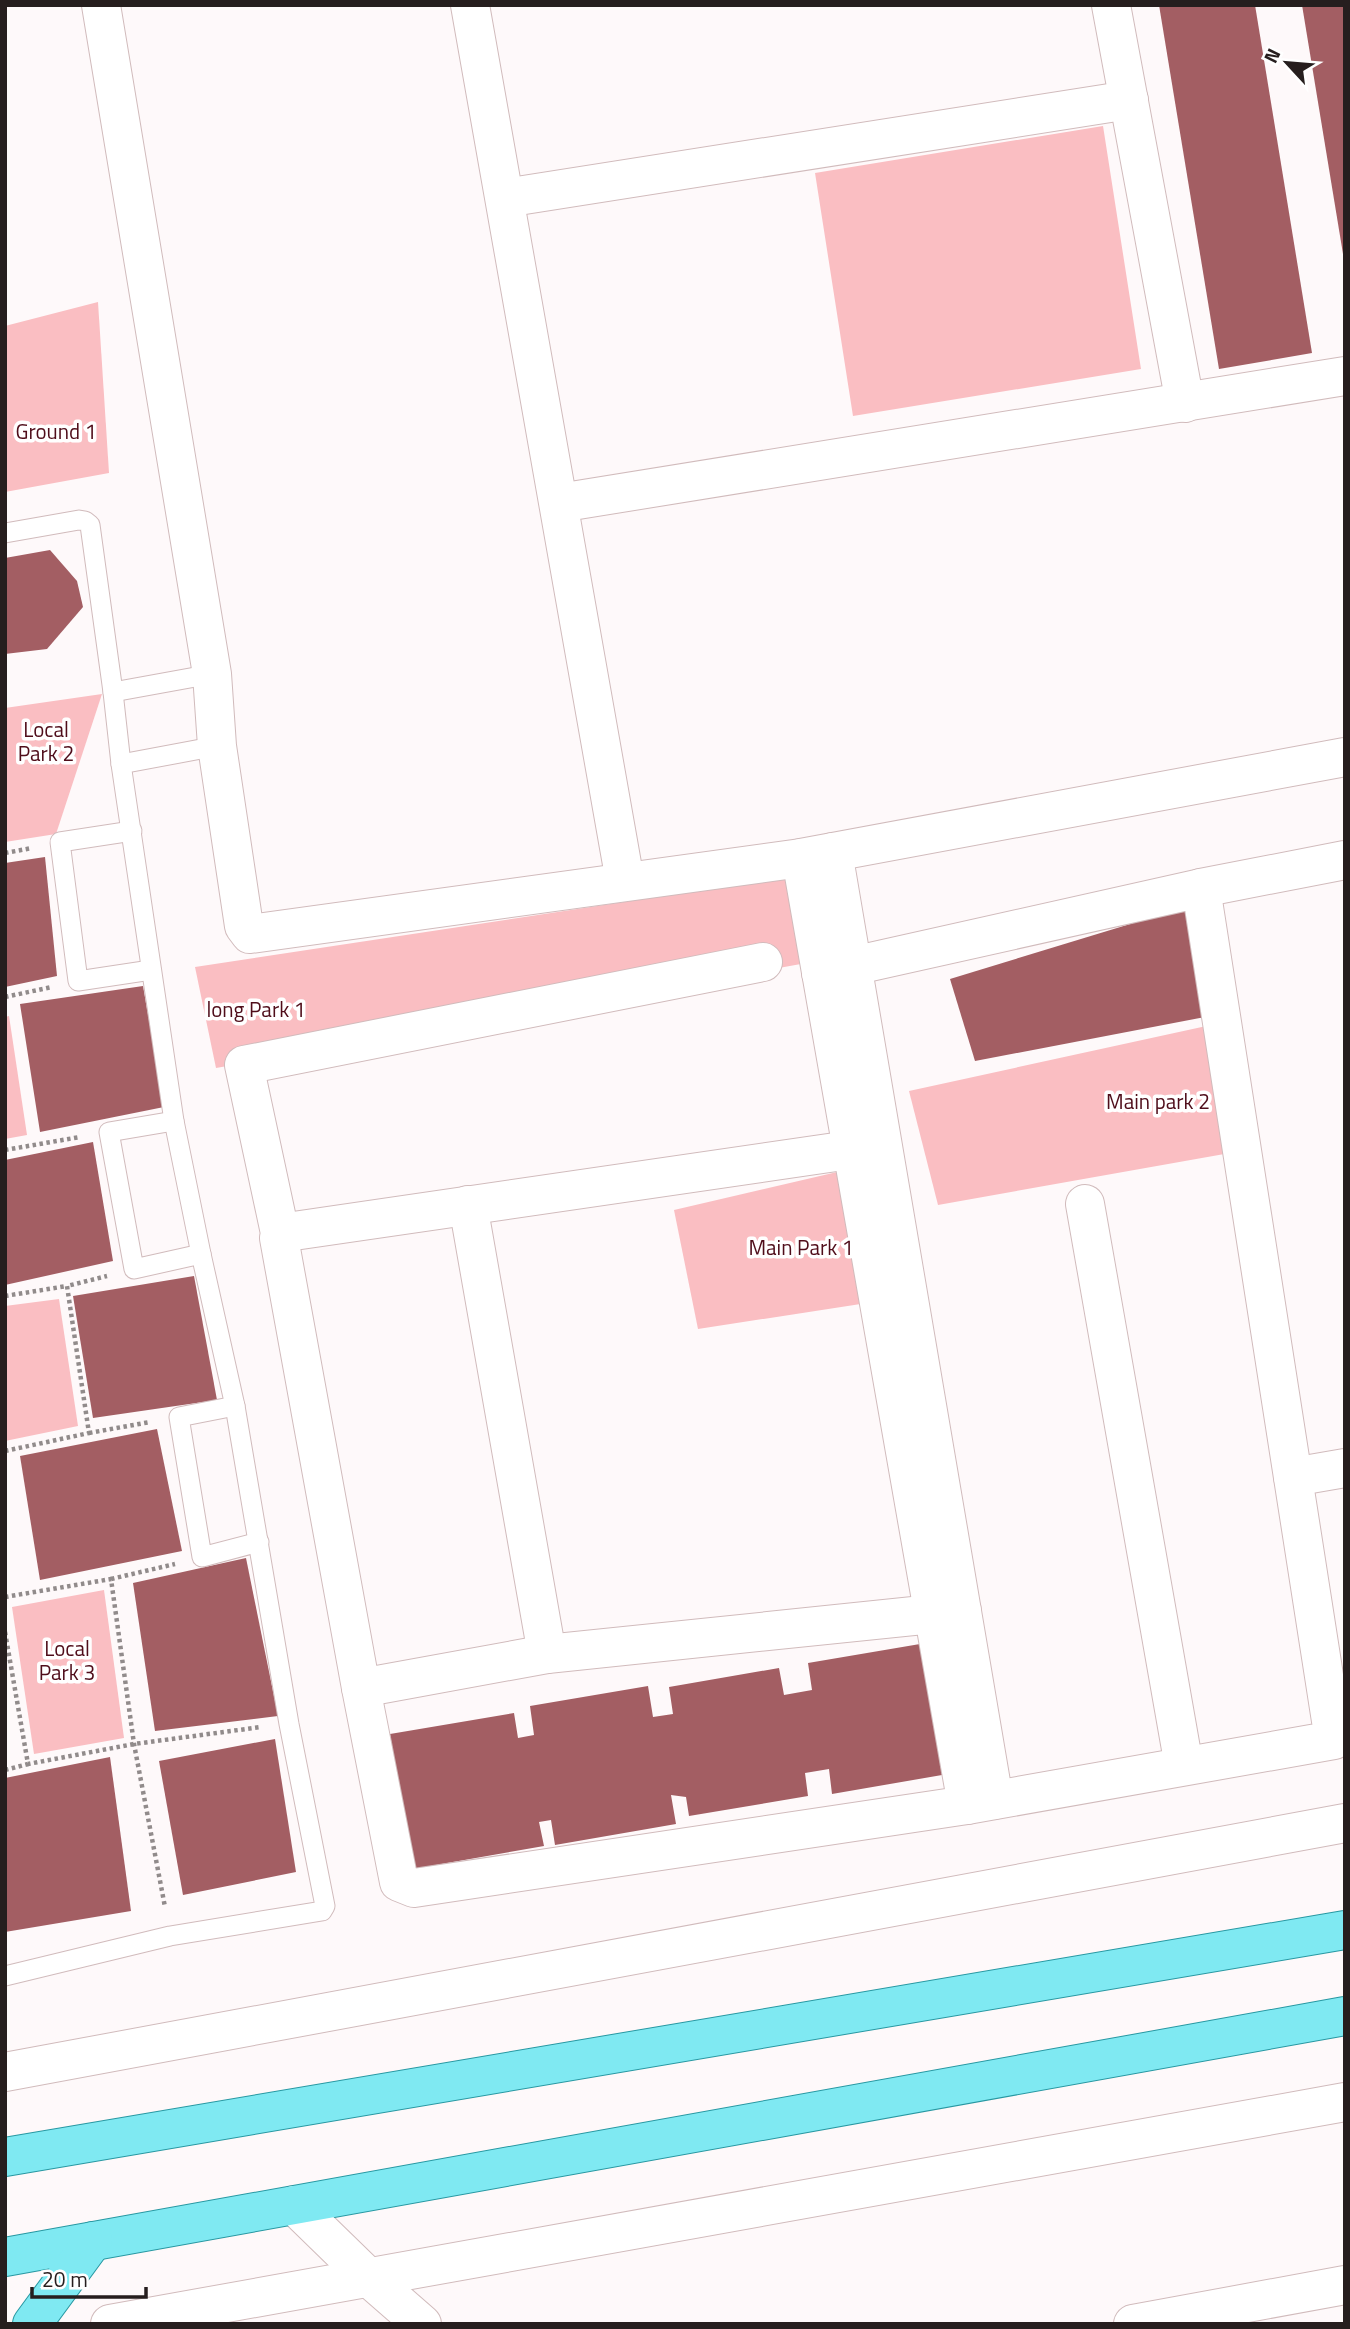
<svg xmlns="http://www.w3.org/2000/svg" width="1350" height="2329" viewBox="0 0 1350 2329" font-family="'Titillium Web',sans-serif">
<rect width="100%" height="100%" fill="#fef9fa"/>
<g fill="#fabec2">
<polygon points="1103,126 1141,369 853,416 815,173"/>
<polygon points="98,302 109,473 5,492 5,326"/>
<polygon points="102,694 56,834 5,842 5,708"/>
<polygon points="795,876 812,962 216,1068 195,967"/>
<polygon points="9,1016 27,1135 5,1139 5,1017"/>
<polygon points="1211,1025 1230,1153 938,1205 909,1091"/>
<polygon points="850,1169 880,1301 698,1329 674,1210"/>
<polygon points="59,1299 78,1426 5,1441 5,1306"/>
<polygon points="104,1590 124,1738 34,1754 12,1607"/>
</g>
<g fill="#a35e63">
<polygon points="1159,5 1255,5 1312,353 1219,369"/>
<polygon points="1302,5 1345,5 1345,253 1343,254"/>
<polygon points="50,550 77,581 83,607 47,649 5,654 5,558"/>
<polygon points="45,857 57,976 5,987 5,863"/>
<polygon points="1186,907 1205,1017 975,1061 950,979"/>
<polygon points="143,986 164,1107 40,1132 20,1004"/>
<polygon points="93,1142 113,1261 5,1285 5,1160"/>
<polygon points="194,1276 217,1400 93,1418 73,1296"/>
<polygon points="157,1429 182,1551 40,1580 20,1456"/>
<polygon points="246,1558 278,1716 155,1731 133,1583"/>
<polygon points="920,1644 942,1775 832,1794 829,1769 805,1773 808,1796 689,1816 686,1797 671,1795 676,1824 555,1845 551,1820 539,1822 544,1846 413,1869 390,1734 514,1713 518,1738 534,1735 530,1706 648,1686 653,1717 673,1714 669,1687 779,1668 784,1695 812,1690 808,1663"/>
<polygon points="275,1739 296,1872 183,1895 159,1761"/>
<polygon points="110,1757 131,1911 5,1932 5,1778"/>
</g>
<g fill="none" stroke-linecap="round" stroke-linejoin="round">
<g stroke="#d1bbbc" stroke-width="21">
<g id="service">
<polyline points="5,533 79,520 85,521 90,525 113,692 121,764 174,1121 201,1254 235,1406 289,1724 325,1906 322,1911 170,1936 5,1976"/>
<polyline points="113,692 212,674"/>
<polyline points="121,764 217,746"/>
<polyline points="132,831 60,842 78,981 151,970"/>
<polyline points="174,1121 109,1132 134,1269 201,1254"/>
<polyline points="235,1406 179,1417 202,1557 259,1542"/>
</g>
</g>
<g stroke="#d1bbbc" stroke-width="40">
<g id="minor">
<polyline points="101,5 212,674 217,746 244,926 250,934 801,858 1345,757"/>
<polyline points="470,5 625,881"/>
<polyline points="1111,5 1185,403"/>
<polyline points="505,198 1129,100"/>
<polyline points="559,503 1345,376"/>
<polyline points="833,852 994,1800"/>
<polyline points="801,858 967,1805"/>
<polyline points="1201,888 1345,860"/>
<polyline points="763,962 244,1065 280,1233 279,1238 361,1688 547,1654 962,1611"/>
<polyline points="1085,1204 1184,1766"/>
<polyline points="468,1205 547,1654"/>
<polyline points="280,1233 877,1146"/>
<polyline points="1293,1477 1345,1468"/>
<polyline points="361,1688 399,1882 414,1888 967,1805 1334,1740 1201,888 821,973"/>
<polyline points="294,2205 368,2277 422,2324"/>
<polyline points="1133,2324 1345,2285"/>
</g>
</g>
<g stroke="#d1bbbc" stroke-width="40">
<g id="tertiary">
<polyline points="5,2072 1345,1823"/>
<polyline points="110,2324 1345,2102"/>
</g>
</g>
<g stroke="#2898a2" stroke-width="40">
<g id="primary">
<polyline points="5,2157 1345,1930"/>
<polyline points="5,2257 1345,2016"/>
<polyline points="32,2324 93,2241"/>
</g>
</g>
<g stroke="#918b8b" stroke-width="4.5" stroke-dasharray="3.5 3.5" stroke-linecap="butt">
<polyline points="5,853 32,848"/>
<polyline points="5,997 52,987"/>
<polyline points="5,1150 80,1137"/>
<polyline points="5,1296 67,1286"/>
<polyline points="89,1433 150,1422"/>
<polyline points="5,1451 89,1433 67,1286 107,1276"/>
<polyline points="111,1579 175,1564"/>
<polyline points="5,1597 111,1579 134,1744 165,1907"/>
<polyline points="5,1632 28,1764 134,1744 261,1727"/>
<polyline points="5,1770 28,1764"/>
</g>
<use href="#service" stroke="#fff" stroke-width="19"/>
<use href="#minor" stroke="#fff" stroke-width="38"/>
<use href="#tertiary" stroke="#fff" stroke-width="38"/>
<use href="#primary" stroke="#7fe9f2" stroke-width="38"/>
</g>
<g text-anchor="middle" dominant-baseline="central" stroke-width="7" stroke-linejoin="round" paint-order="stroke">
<g font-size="21" fill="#4f0d1a" stroke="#fff">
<text x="56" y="431">Ground 1</text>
<text x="46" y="729">Local<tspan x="46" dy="24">Park 2</tspan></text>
<text x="256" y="1009">long Park 1</text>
<text x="1158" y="1101">Main park 2</text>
<text x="801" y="1247">Main Park 1</text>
<text x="67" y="1648">Local<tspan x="67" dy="24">Park 3</tspan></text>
</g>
</g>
<rect width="1350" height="2329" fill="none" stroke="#261e1e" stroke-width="14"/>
<g transform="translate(1287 63) rotate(296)" stroke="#ffffff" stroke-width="5" paint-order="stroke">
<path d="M0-5L12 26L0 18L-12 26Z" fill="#261e1e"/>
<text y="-10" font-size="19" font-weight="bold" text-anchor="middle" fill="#261e1e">N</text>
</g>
<path d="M32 2287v10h114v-10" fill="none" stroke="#261e1e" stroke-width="3.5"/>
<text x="42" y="2287" font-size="21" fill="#261e1e" stroke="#ffffff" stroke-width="5" paint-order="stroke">20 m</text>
</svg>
